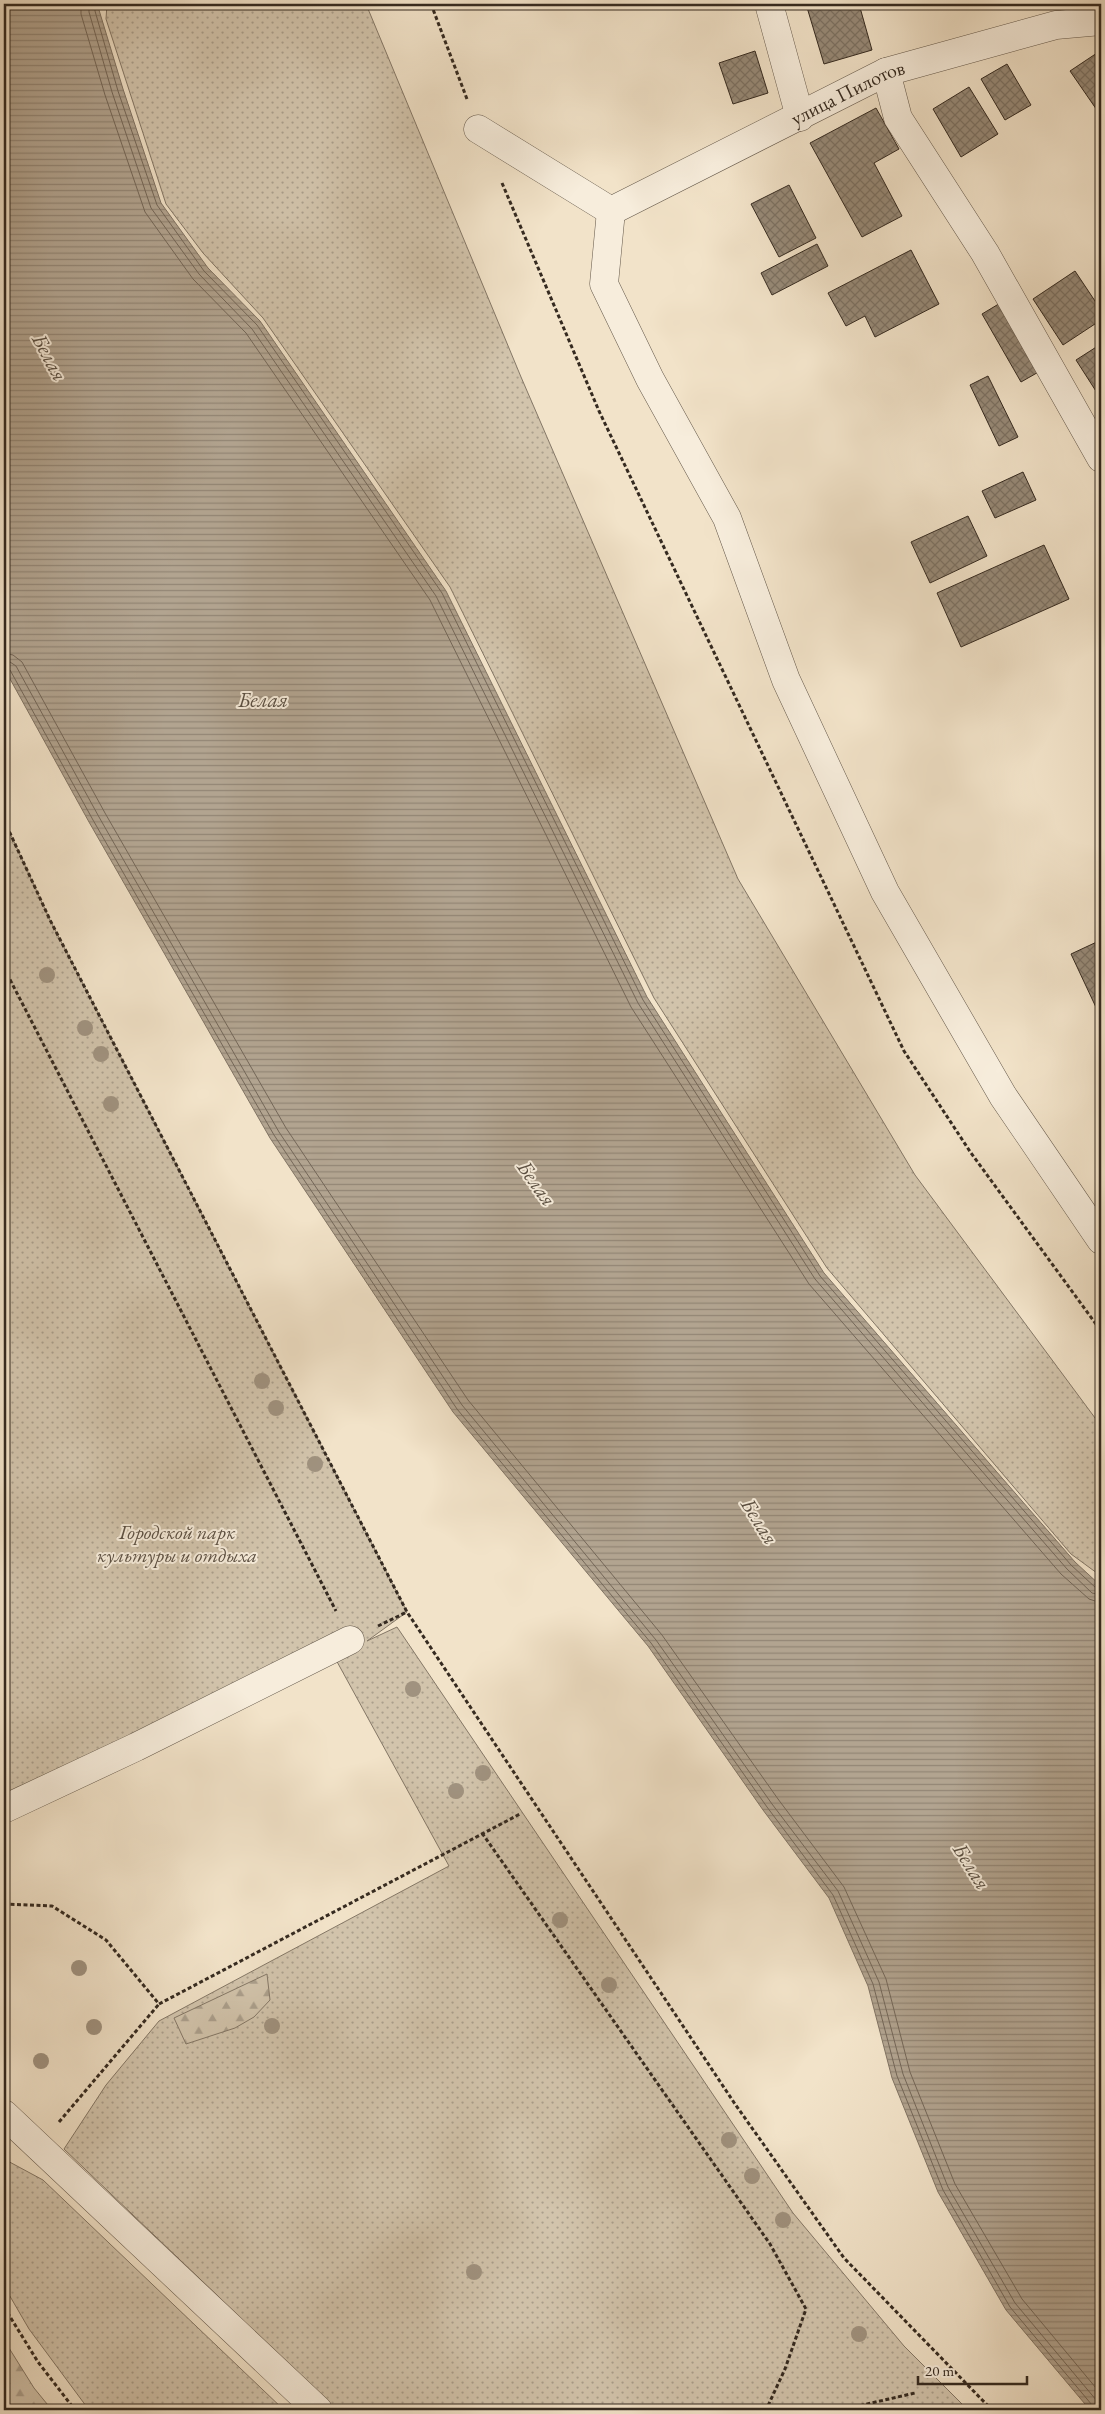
<svg xmlns="http://www.w3.org/2000/svg" width="1105" height="2414" viewBox="0 0 1105 2414" font-family="'EB Garamond',serif">
<defs>
<pattern id="grass-dots" width="8" height="8" patternUnits="userSpaceOnUse" patternTransform="scale(1.25)"><rect width="8" height="8" fill="#d2c4ac"/><path d="M2 2h.1M6 6h.1" fill="none" stroke="#ab9f8c" stroke-width="1.8" stroke-linecap="round"/></pattern>
<pattern id="forest-firs" width="22" height="20" patternUnits="userSpaceOnUse" patternTransform="scale(1.25)"><rect width="22" height="20" fill="#d2c4ac"/><path d="M5 1l3.5 6h-7zM16 11l3.5 6h-7z" fill="#ab9f8c"/></pattern>
<pattern id="water-rules" width="6" height="5" patternUnits="userSpaceOnUse" patternTransform="scale(1.25)"><rect width="6" height="5" fill="#b2a490"/><path d="M0 2.5h6" fill="none" stroke="#928675"/></pattern>
<pattern id="building-cross-hatch" width="8" height="8" patternUnits="userSpaceOnUse" patternTransform="scale(1.25)"><rect width="8" height="8" fill="#978a78"/><path d="M0 0l8 8M0 8l8-8" fill="none" stroke="#7c7162"/></pattern>
</defs>
<rect width="100%" height="100%" fill="#f2e3c9"/>
<filter id="stains"><feTurbulence type="fractalNoise" baseFrequency=".004" numOctaves="4"/><feColorMatrix values="0 0 0 0 .2 0 0 0 0 .09 0 0 0 0 .02 0 0 0 .5 -.17"/></filter>
<radialGradient id="worn" r=".72"><stop offset=".6" stop-color="#630" stop-opacity="0"/><stop offset="1" stop-color="#630" stop-opacity=".3"/></radialGradient>
<g fill="url(#grass-dots)" stroke="#847766">
<polygon points="107,4 366,4 521,377 738,879 915,1175 1101,1426 1101,1576 1071,1554 827,1268 654,998 450,587 263,318 203,253 166,204 106,19"/>
<polygon points="4,820 50,920 407,1612 367,1641 397,1627 793,2213 904,2346 968,2410 337,2410 64,2149 106,2085 159,2021 449,1866 335,1658 4,1823"/>
<polygon points="4,2159 43,2180 284,2410 89,2410 29,2329 4,2286"/>
</g>
<g fill="url(#forest-firs)" stroke="#847766">
<polygon points="267,1974 270,2000 254,2017 235,2028 186,2044 174,2018"/>
<polygon points="4,2340 34,2388 52,2410 4,2410"/>
</g>
<polygon fill="url(#water-rules)" stroke="#807363" points="4,4 100,4 99,10 123,89 161,203 208,268 260,321 446,591 647,997 824,1273 1075,1562 1101,1586 1101,2410 1090,2410 1006,2310 938,2192 892,2078 868,1986 829,1898 763,1810 648,1646 453,1412 270,1138 89,822 4,668"/>
<g fill="none" stroke-linecap="round" stroke-linejoin="round">
<g stroke="#746758" stroke-width="1">
<polyline points="81,4 81,14 105,95 145,212 193,279 246,333 430,600 631,1007 809,1284 1061,1574 1089,1599 1101,1603"/>
<polyline points="89,4 89,12 112,92 151,208 199,274 252,329 436,596 638,1003 815,1279 1067,1569 1092,1593 1101,1595"/>
<polyline points="95,4 95,11 118,91 157,205 204,271 257,325 442,593 643,1000 820,1276 1071,1565 1096,1588 1101,1589"/>
<polyline points="4,653 13,655 22,662 105,813 286,1128 468,1400 662,1635 778,1799 844,1887 886,1979 910,2072 955,2184 1022,2299 1101,2394"/>
<polyline points="4,661 10,662 16,666 99,817 279,1132 462,1405 656,1640 772,1804 838,1891 879,1982 903,2074 948,2187 1015,2303 1097,2401 1100,2410"/>
<polyline points="4,667 10,670 93,820 274,1135 457,1409 651,1643 767,1807 833,1895 873,1984 897,2076 943,2190 1010,2307 1092,2405 1094,2410"/>
</g>
</g>
<g fill="url(#building-cross-hatch)" stroke="#352a20">
<polygon points="806,4 859,4 872,50 824,64"/>
<polygon points="755,51 768,93 733,104 719,63"/>
<polygon points="1097,53 1101,59 1101,116 1070,71"/>
<polygon points="1007,64 1031,105 1005,120 981,79"/>
<polygon points="969,87 998,134 961,157 933,109"/>
<polygon points="876,108 899,149 874,163 902,216 862,237 810,143"/>
<polygon points="789,185 816,238 779,257 751,204"/>
<polygon points="817,244 828,266 772,295 761,273"/>
<polygon points="911,250 939,304 875,337 865,316 846,326 828,293"/>
<polygon points="1075,271 1101,310 1101,320 1063,345 1033,299"/>
<polygon points="1002,302 1042,370 1021,382 982,314"/>
<polygon points="1101,344 1101,399 1076,360"/>
<polygon points="988,376 1018,437 999,446 970,385"/>
<polygon points="1023,472 1036,500 995,518 982,491"/>
<polygon points="968,516 987,556 930,583 911,542"/>
<polygon points="1044,545 1069,599 961,647 937,593"/>
<polygon points="1101,940 1101,1018 1071,954"/>
</g>
<g fill="none" stroke-linecap="round" stroke-linejoin="round">
<g stroke="#64584a" stroke-width="29">
<g id="minor">
<polyline points="769,4 800,117"/>
<polyline points="886,72 898,118 985,253 1101,458"/>
<polyline points="478,129 611,211"/>
<polyline points="611,211 604,284 650,379 727,518 786,680 885,892 1003,1096 1101,1240"/>
<path id="s1" d="M611,211L886,72L1056,25L1101,21"/>
<polyline points="4,1809 136,1747 350,1640"/>
<polyline points="4,2114 318,2410"/>
</g>
</g>
<g stroke="#352a20" stroke-width="3" stroke-dasharray="4 2.5" stroke-linecap="butt">
<polyline points="431,4 467,99"/>
<polyline points="502,183 599,411 904,1051 971,1153 1101,1331"/>
<polyline points="4,820 50,920 407,1612 735,2104 844,2258 992,2410"/>
<polyline points="4,968 336,1611"/>
<polyline points="378,1626 407,1612"/>
<polyline points="482,1833 770,2244 806,2309 785,2369 766,2410"/>
<polyline points="4,1904 52,1906 106,1940 159,2004 520,1814"/>
<polyline points="59,2122 159,2004"/>
<polyline points="4,2307 38,2362 75,2410"/>
<polyline points="841,2410 915,2393"/>
</g>
<use href="#minor" stroke="#f7eddc" stroke-width="28"/>
</g>
<g fill="#a0927f">
<circle cx="47" cy="975" r="8"/>
<circle cx="85" cy="1028" r="8"/>
<circle cx="101" cy="1054" r="8"/>
<circle cx="111" cy="1104" r="8"/>
<circle cx="262" cy="1381" r="8"/>
<circle cx="276" cy="1408" r="8"/>
<circle cx="315" cy="1464" r="8"/>
<circle cx="413" cy="1689" r="8"/>
<circle cx="483" cy="1773" r="8"/>
<circle cx="456" cy="1791" r="8"/>
<circle cx="560" cy="1920" r="8"/>
<circle cx="79" cy="1968" r="8"/>
<circle cx="609" cy="1985" r="8"/>
<circle cx="272" cy="2026" r="8"/>
<circle cx="94" cy="2027" r="8"/>
<circle cx="41" cy="2061" r="8"/>
<circle cx="729" cy="2140" r="8"/>
<circle cx="752" cy="2176" r="8"/>
<circle cx="783" cy="2220" r="8"/>
<circle cx="474" cy="2272" r="8"/>
<circle cx="859" cy="2334" r="8"/>
</g>
<g text-anchor="middle" dominant-baseline="central" stroke-width="4" stroke-linejoin="round" paint-order="stroke">
<g font-size="20" fill="#352a20" stroke="#f7eddc">
<text stroke="none"><textPath href="#s1" startOffset="265">улица Пилотов</textPath></text>
</g>
<g font-size="20" font-style="italic" fill="#5c5043" stroke="#f7eddc">
<text x="177" y="1532">Городской парк<tspan x="177" dy="23">культуры и отдыха</tspan></text>
</g>
<g font-size="21" font-style="italic" fill="#5a4f42" stroke="#f7eddc">
<text transform="translate(50 357) rotate(62)">Белая</text>
<text x="263" y="699">Белая</text>
<text transform="translate(537 1183) rotate(55)">Белая</text>
<text transform="translate(760 1521) rotate(58)">Белая</text>
<text transform="translate(972 1866) rotate(58)">Белая</text>
</g>
</g>
<rect width="1105" height="2414" fill="none" stroke="#f2e3c9" stroke-width="20"/>
<rect x="5" y="5" width="1095" height="2404" fill="none" stroke="#352a20" stroke-width="2.5"/>
<rect x="10" y="10" width="1085" height="2394" fill="none" stroke="#352a20"/>
<path d="M918 2376v8h109v-8" fill="none" stroke="#352a20" stroke-width="2.5"/>
<text x="925" y="2376" font-size="15" fill="#352a20" stroke="#f7eddc" stroke-width="4" paint-order="stroke">20 m</text>
<rect width="100%" height="100%" filter="url(#stains)"/>
<rect width="100%" height="100%" fill="url(#worn)"/>
</svg>
